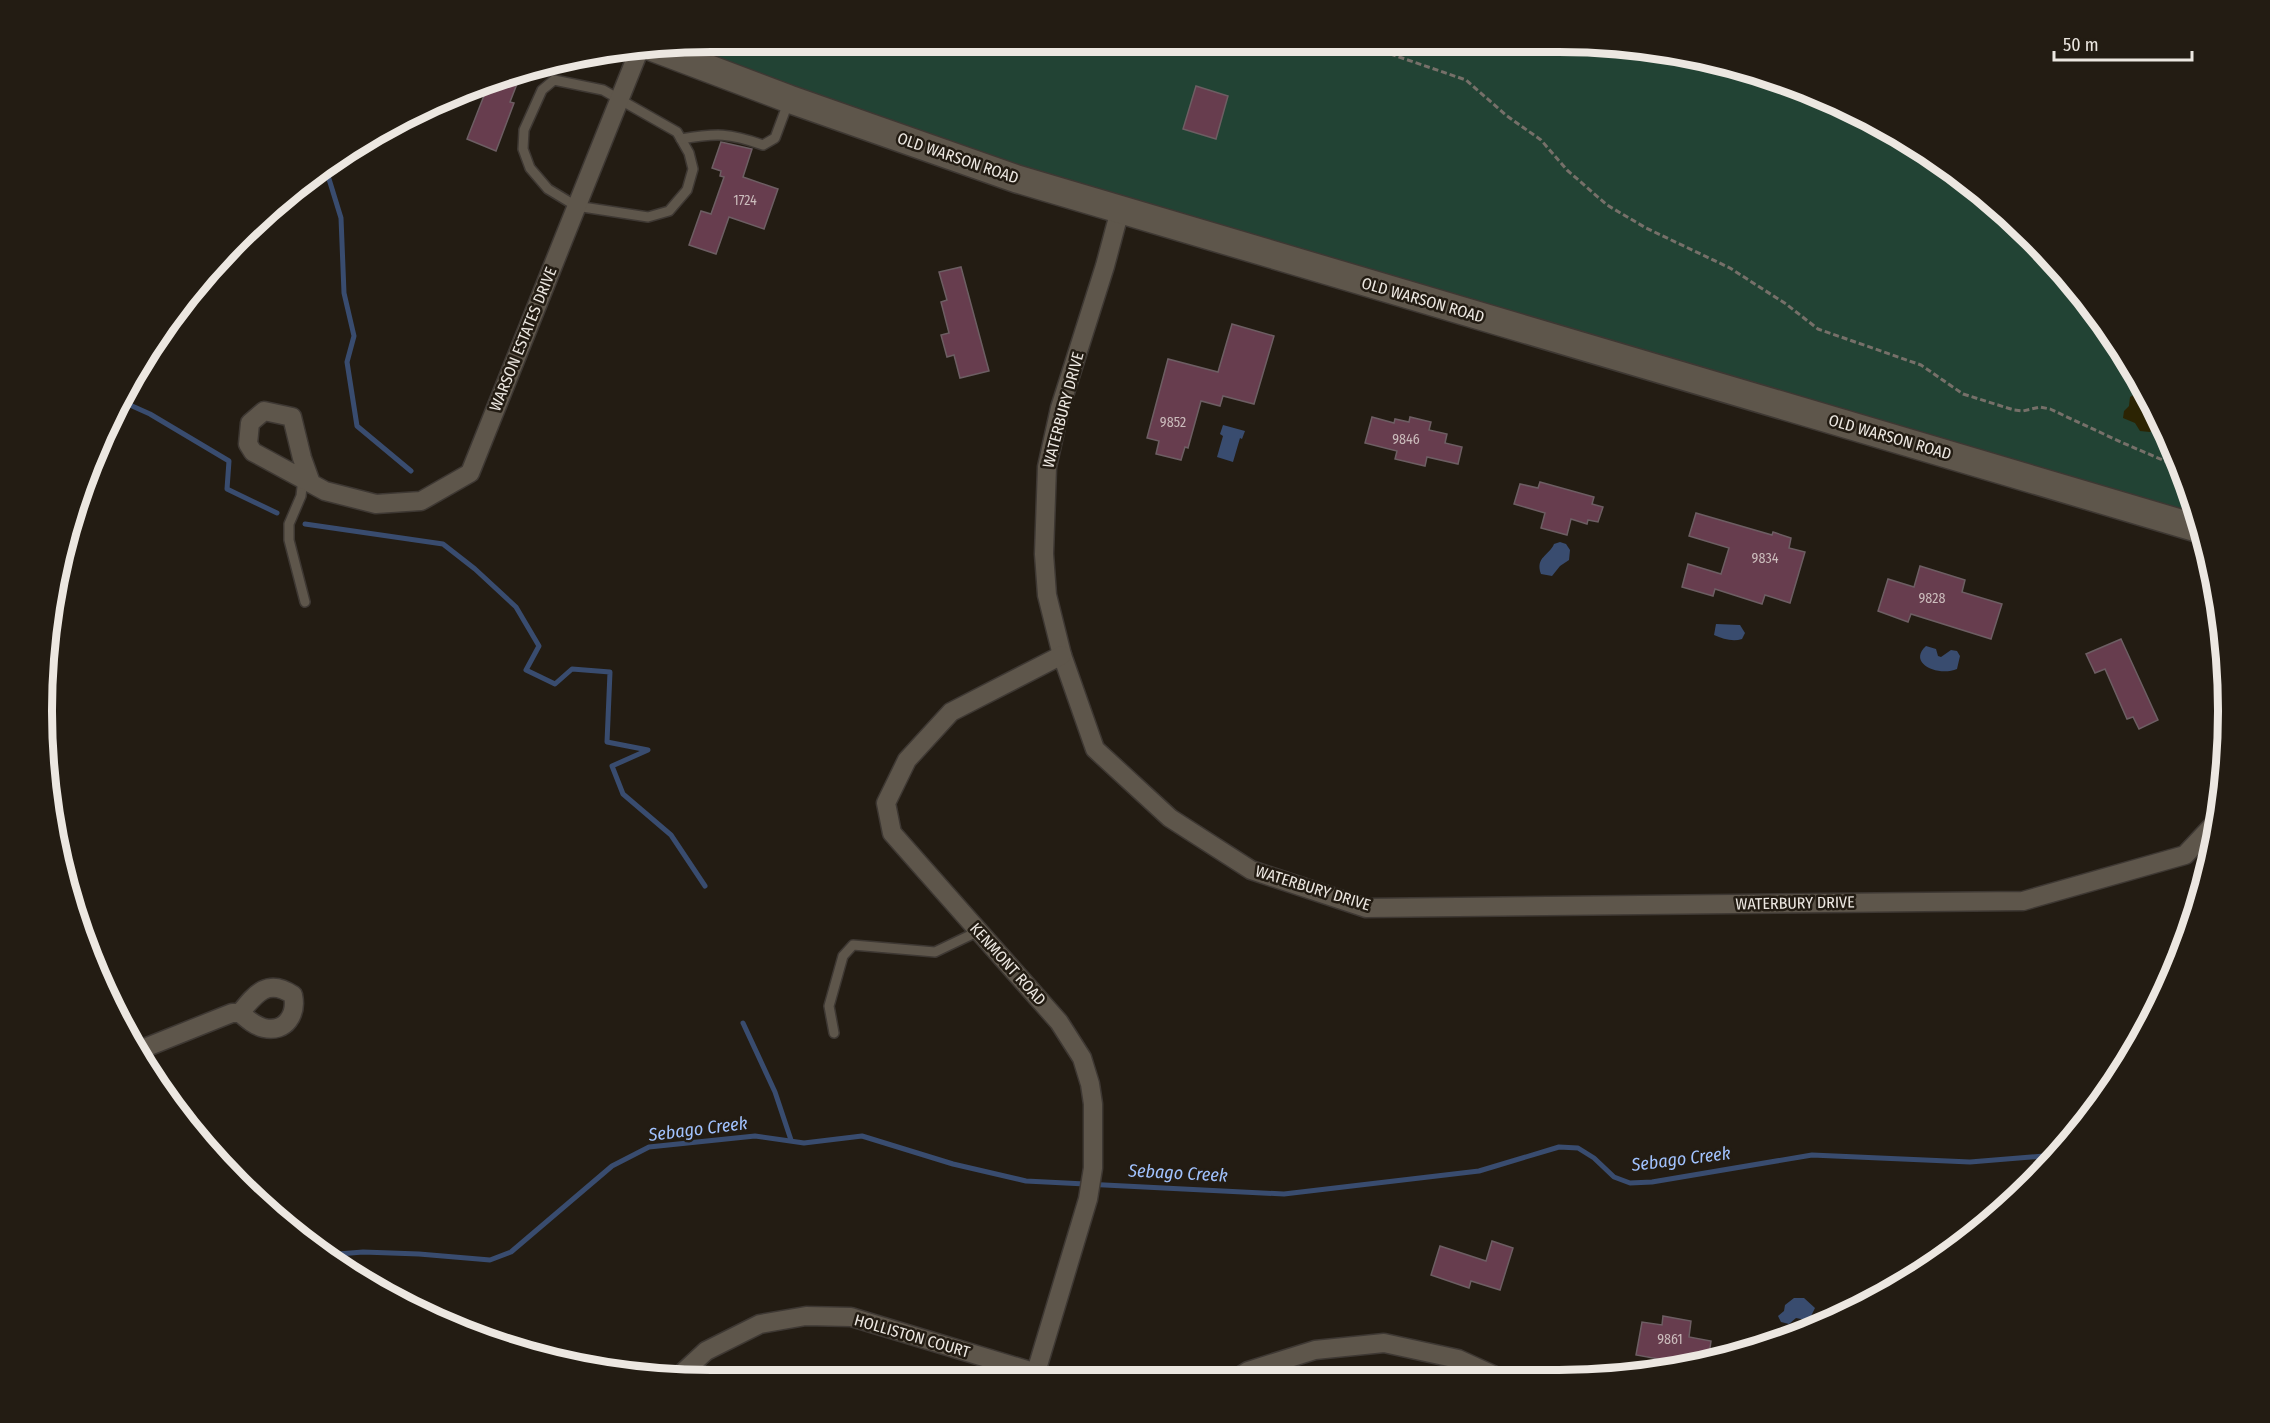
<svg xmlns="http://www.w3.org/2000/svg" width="2270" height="1423" viewBox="0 0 2270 1423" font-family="'Fira Sans Condensed',sans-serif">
<rect width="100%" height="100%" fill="#231c13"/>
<polygon fill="#224334" points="683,48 1646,48 1815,93 1966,181 2062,270 2138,377 2193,497 2198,519 1025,171"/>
<polygon fill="#2c2403" points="2137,393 2147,396 2151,405 2149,410 2157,426 2150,432 2140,431 2135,423 2123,418 2124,411 2129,406 2130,397"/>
<g fill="#394c6f">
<polygon points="1223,425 1245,431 1242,439 1240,438 1233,462 1217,457 1223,436 1220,434"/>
<path d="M1560,542L1566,544L1570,550L1569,560L1560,566L1552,576L1541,574C1535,557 1549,556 1554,544Z"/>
<path d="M1716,624L1740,625L1745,633L1742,639C1733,642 1723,639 1714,635Z"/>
<path d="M1926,646L1936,649L1938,656L1941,657L1951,650L1957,651L1960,656L1957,669C1938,677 1907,663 1926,646Z"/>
<polygon points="1794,1298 1804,1298 1815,1308 1810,1318 1806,1320 1796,1318 1789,1324 1781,1322 1778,1316 1784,1311 1785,1305"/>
</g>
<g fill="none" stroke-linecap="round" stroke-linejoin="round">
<g stroke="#394c6f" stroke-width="5">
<polyline points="325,166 341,218 344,293 354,336 347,362 357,426 411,471"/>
<polyline points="121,401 150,414 229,461 227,489 277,513"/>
<polyline points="305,524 443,544 475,569 516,607 539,646 526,670 555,684 572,669 610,672 607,742 648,750 612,766 623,794 671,835 705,886"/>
<polyline points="743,1023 775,1092 791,1140"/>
<polyline points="326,1255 363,1252 419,1254 490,1260 511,1252 612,1166 649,1147 755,1136 804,1143 862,1136 953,1164 1026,1181 1284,1194 1479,1171 1559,1147 1578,1148 1594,1158 1614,1177 1630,1183 1652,1182 1812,1155 1970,1162 2056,1155"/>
</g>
</g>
<g fill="#673d4e" stroke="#6d5e63" stroke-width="1.5">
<polygon points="522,71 510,102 514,103 496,151 467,139 487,88 494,91 499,77"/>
<polygon points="1196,86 1228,96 1216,139 1183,129"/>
<polygon points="721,142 752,149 743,177 778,189 764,229 729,217 716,254 689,245 701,211 711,214 724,177 720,176 721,171 712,168"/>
<polygon points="961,267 989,371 960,378 954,355 947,357 941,335 949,333 941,302 947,300 939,272"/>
<polygon points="1232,324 1274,336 1254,404 1223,396 1220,406 1201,401 1188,448 1185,447 1181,460 1156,454 1159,441 1147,438 1168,359 1218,372"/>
<polygon points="1372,417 1394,423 1395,419 1409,422 1410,417 1431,422 1429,430 1447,434 1445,443 1462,447 1458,464 1427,457 1425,466 1395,459 1397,451 1365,443"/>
<polygon points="1540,482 1594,497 1592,504 1603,507 1598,522 1588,520 1587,524 1571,519 1567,535 1541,528 1545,513 1514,504 1520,484 1538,488"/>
<polygon points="1696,513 1772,535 1773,532 1791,538 1789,548 1805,552 1790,603 1765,595 1762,604 1715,589 1713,596 1682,587 1688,564 1721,574 1729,548 1689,536"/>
<polygon points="1920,566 1965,580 1962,592 2002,604 1991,639 1911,614 1908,622 1878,611 1888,579 1914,587"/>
<polygon points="2121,639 2158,720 2139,729 2133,717 2127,719 2105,669 2095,673 2086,654"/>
<polygon points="1492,1241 1513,1248 1500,1290 1471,1281 1469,1288 1431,1275 1440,1246 1486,1261"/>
<polygon points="1663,1316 1691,1321 1689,1337 1711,1341 1708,1362 1692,1365 1636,1355 1642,1322 1662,1325"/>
</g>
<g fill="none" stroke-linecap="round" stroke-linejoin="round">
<g stroke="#3e3833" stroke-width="12">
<g id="lane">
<polygon points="554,80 603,90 677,132 689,153 693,169 687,190 669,211 648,217 576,206 548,189 530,168 523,149 524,130 542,90"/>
<path d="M681,139C717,133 729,133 763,145L775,138L788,103"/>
<polyline points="303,478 301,496 289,524 289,540 305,602"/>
<polyline points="834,1033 829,1006 843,956 853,945 935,952 979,931"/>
</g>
</g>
<g stroke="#3e3833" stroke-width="21">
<g id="street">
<polyline points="1120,210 1105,266 1060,408 1047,467 1044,554 1047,595 1062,655 1095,749 1170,818 1251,870 1366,908 2023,901 2185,855 2216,822"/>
<polyline points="311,483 302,458 292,417 264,411 250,423 248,444 253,452 325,491 376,504 421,501 470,473 640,48"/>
<path d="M137,1051L232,1013H240C256,993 268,978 293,995C297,1014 286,1033 264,1028C255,1026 247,1019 240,1013"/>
<polyline points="1036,1372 1088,1199 1093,1168 1093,1104 1090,1084 1082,1058 1059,1022 892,833 886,803 907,760 951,712 1062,655"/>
<polyline points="679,1376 706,1351 760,1324 806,1316 851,1317 1050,1377"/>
<polyline points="1237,1378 1248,1371 1315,1350 1384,1343 1458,1359 1502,1379"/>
</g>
</g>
<g stroke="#3e3833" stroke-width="30">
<polyline id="secondary" points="654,48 789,99 1017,179 2200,529"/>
</g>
<polyline stroke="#767069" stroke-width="3" stroke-dasharray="6 3" stroke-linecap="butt" points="1373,48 1466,80 1507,116 1541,140 1567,170 1607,205 1646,228 1730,268 1786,304 1818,329 1921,365 1963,394 2014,410 2023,411 2040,407 2050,409 2123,443 2179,467"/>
<use href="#lane" stroke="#5e564b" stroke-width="9"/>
<use href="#street" stroke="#5e564b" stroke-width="18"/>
<use href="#secondary" stroke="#5e564b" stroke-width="27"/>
</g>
<g text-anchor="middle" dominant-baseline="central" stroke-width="5" stroke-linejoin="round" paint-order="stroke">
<g font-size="14" fill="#cbbcbc">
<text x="745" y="200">1724</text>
<text x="1173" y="422">9852</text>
<text x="1406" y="439">9846</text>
<text x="1765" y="558">9834</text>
<text x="1932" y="598">9828</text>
<text x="1670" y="1339">9861</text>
</g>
<g font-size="16" fill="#ece7e1" stroke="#231c13">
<text transform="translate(958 158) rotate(19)">OLD WARSON ROAD</text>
<text transform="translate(1423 300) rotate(16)">OLD WARSON ROAD</text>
<text transform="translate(523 339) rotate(-68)">WARSON ESTATES DRIVE</text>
<text transform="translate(1063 410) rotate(-75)">WATERBURY DRIVE</text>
<text transform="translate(1890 437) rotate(16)">OLD WARSON ROAD</text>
<text transform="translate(1313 888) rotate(17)">WATERBURY DRIVE</text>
<text transform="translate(1795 903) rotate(-1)">WATERBURY DRIVE</text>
<text transform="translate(1008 964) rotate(48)">KENMONT ROAD</text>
<text transform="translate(912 1336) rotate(16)">HOLLISTON COURT</text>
</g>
<g font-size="18" font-style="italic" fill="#a1c2fe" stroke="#231c13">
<text transform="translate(698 1129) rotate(-7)">Sebago Creek</text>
<text transform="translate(1681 1159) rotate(-7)">Sebago Creek</text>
<text transform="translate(1178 1173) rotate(3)">Sebago Creek</text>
</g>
</g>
<path d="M0 0H2270V1423H0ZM711 52H1559A659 659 0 0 1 2218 711V711A659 659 0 0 1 1559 1370H711A659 659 0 0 1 52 711V711A659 659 0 0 1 711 52Z" fill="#231c13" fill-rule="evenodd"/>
<path fill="none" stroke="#ece7e1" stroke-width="8" d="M711 52H1559A659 659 0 0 1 2218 711V711A659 659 0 0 1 1559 1370H711A659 659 0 0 1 52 711V711A659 659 0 0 1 711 52Z"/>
<path d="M2054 51v9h138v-9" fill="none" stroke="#ece7e1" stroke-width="3"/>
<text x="2063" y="51" font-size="18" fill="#ece7e1" stroke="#231c13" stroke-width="4.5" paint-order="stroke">50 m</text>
</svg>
